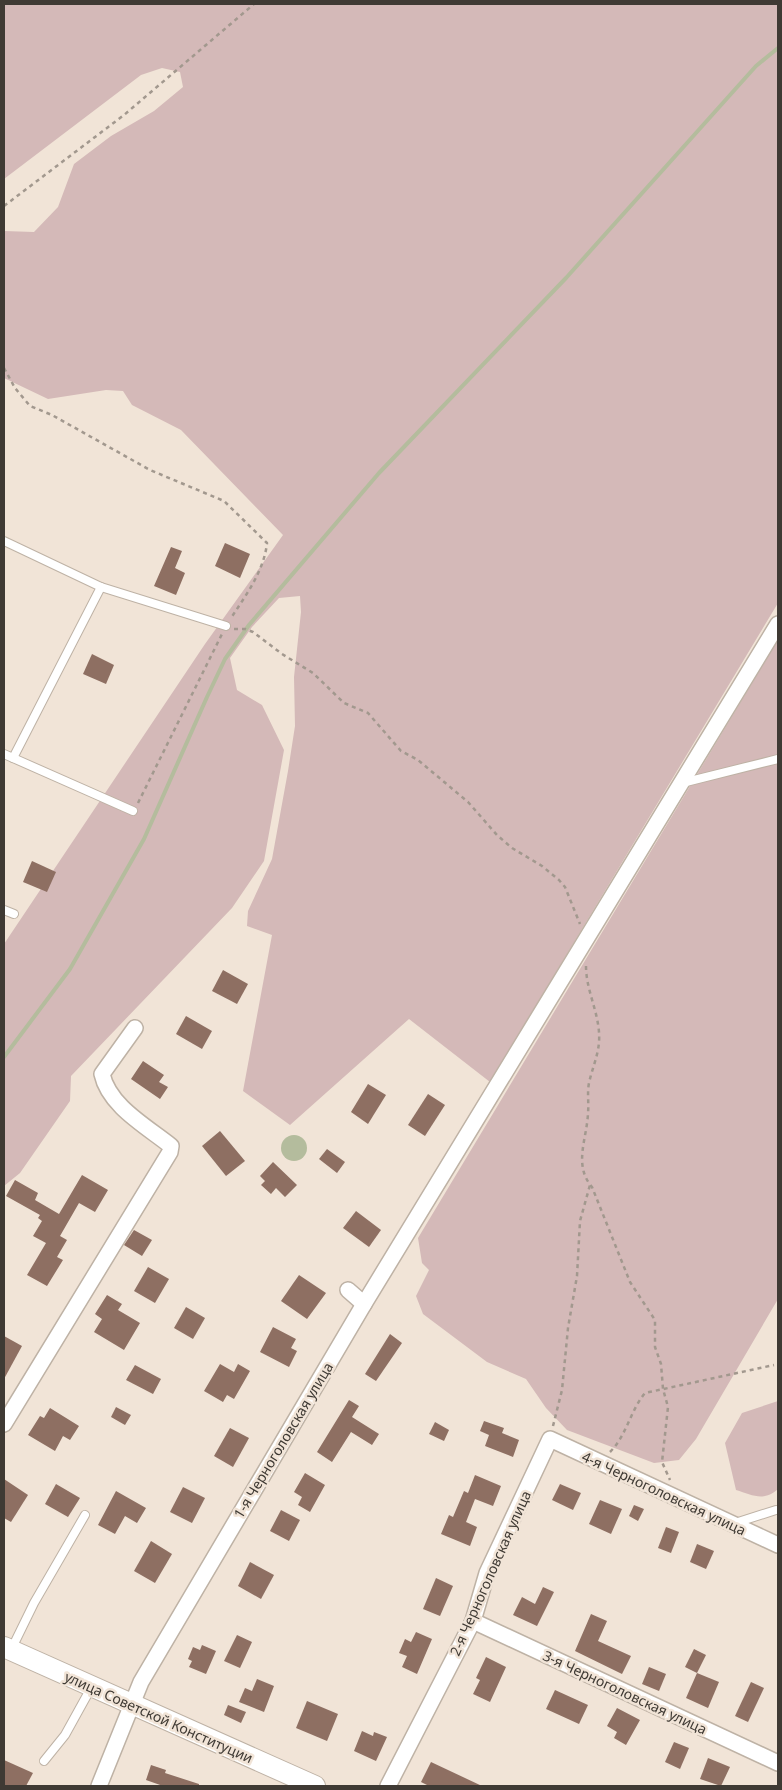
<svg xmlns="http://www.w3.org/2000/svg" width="782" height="1790" viewBox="0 0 782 1790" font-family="'Noto Sans',sans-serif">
<rect width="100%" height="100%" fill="#f1e4d7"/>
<g fill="#d4b9b8">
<polygon points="4,4 778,4 778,603 490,1082 409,1019 290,1125 243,1091 272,935 247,926 248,911 272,859 288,771 295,726 294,677 301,612 300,596 279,598 252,627 230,658 237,690 262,705 284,750 264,861 232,908 71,1076 70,1101 20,1173 4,1186 4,944 205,644 283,535 181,430 132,405 123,391 106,390 48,399 4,378 4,231 34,232 58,207 74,164 111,136 154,111 183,87 180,72 162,68 141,75 4,179"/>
<polygon points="778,640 778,1299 696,1439 679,1460 654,1463 567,1430 546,1408 526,1379 487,1362 423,1314 416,1296 429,1270 422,1263 418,1238"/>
<path d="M778,1401V1489C764,1502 752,1495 736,1490L725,1443L742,1413Z"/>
</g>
<circle fill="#b4bc9d" cx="294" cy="1148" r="13"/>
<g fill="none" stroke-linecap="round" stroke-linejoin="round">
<polyline stroke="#b4bc9d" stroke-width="4" points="4,1057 70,969 144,839 207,697 225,659 249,625 379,473 566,278 756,66 778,48"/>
</g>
<g fill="#8e6f62">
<polygon points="225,543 250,554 240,578 215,566"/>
<polygon points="171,547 182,551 175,568 185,573 176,595 154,586"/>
<polygon points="92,654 114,665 106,684 83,674"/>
<polygon points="32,861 56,872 47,892 23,882"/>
<polygon points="223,970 248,984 237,1004 212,991"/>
<polygon points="186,1016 212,1031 202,1049 176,1034"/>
<polygon points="143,1061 164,1075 159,1082 168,1087 160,1099 131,1079"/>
<polygon points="368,1084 386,1095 368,1124 351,1112"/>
<polygon points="428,1094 445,1105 425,1136 408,1125"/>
<polygon points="220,1131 245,1161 226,1176 202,1146"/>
<polygon points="327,1149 345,1162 337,1173 319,1159"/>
<polygon points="273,1162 297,1185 285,1197 276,1188 271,1194 261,1185 265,1181 260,1176"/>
<polygon points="82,1175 108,1190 95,1212 79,1203 60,1236 67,1240 57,1257 63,1260 47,1286 27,1275 46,1243 33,1236 42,1221 38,1218 40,1215 6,1196 15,1180 38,1193 35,1200 59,1214"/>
<polygon points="356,1211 381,1230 369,1247 343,1228"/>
<polygon points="134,1230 152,1240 142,1256 124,1245"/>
<polygon points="148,1267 169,1279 155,1303 134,1291"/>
<polygon points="299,1275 326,1293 307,1319 281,1301"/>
<polygon points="107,1295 122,1304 118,1310 140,1323 124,1350 94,1332 102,1319 95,1314"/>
<polygon points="186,1307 205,1318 193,1339 174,1328"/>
<polygon points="273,1327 296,1339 291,1348 297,1351 289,1367 260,1352"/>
<polygon points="390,1334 402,1343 376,1381 365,1374"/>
<polygon points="4,1336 22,1346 4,1379"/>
<polygon points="220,1364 234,1372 238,1364 250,1371 234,1399 227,1395 223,1402 204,1391"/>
<polygon points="135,1365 161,1379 153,1394 126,1380"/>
<polygon points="349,1400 359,1406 352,1417 379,1434 372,1445 351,1432 332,1462 317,1452"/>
<polygon points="116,1407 131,1415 125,1425 111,1417"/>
<polygon points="50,1408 79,1426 70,1440 63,1436 55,1451 28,1435 40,1416 44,1418"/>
<polygon points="484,1421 504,1428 502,1433 519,1440 513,1457 485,1446 489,1435 480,1431"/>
<polygon points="435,1422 449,1430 444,1441 429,1434"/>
<polygon points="230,1428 249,1438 233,1467 214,1456"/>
<polygon points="305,1473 325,1485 310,1512 298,1505 302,1497 294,1492"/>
<polygon points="475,1475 501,1486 493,1506 475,1499 466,1522 477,1527 470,1546 441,1534 449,1515 453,1517 464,1491 468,1493"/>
<polygon points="4,1479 28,1495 11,1522 4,1518"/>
<polygon points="56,1484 80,1498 68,1517 45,1504"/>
<polygon points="560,1484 581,1493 573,1510 552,1500"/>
<polygon points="183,1487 205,1498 192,1523 170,1512"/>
<polygon points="116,1491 146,1508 137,1523 125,1516 115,1534 98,1525"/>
<polygon points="600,1500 622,1509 611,1534 589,1524"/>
<polygon points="634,1505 644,1509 638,1521 629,1516"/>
<polygon points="281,1510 300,1520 289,1541 270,1531"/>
<polygon points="666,1527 679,1532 671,1553 658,1548"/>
<polygon points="151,1541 172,1554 155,1583 134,1571"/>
<polygon points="697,1544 714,1551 706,1569 690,1562"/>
<polygon points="250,1562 274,1575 261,1599 238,1586"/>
<polygon points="436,1578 453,1586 440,1616 423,1609"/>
<polygon points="543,1587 554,1592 537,1626 513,1615 522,1597 535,1604"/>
<polygon points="591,1614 607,1621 598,1641 631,1656 622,1674 575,1651"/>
<polygon points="416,1632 432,1639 417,1674 402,1667 407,1656 399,1653 405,1639 411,1642"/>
<polygon points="237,1635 252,1642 240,1668 224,1661"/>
<polygon points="202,1645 216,1651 206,1674 189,1667 192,1661 188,1659 193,1647 200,1650"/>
<polygon points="694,1649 706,1655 697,1673 685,1667"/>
<polygon points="486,1657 506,1667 490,1702 473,1694 480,1680 476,1678"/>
<polygon points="649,1667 666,1674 659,1691 642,1684"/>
<polygon points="697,1673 719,1682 708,1708 686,1698"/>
<polygon points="257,1679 274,1686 264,1712 239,1702 245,1688 252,1691"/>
<polygon points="751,1682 764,1688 748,1722 735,1716"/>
<polygon points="555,1690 588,1705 579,1724 546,1709"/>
<polygon points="307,1701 338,1714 327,1741 296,1728"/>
<polygon points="228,1705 246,1712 241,1723 224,1715"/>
<polygon points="617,1708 640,1720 626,1745 614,1738 617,1732 607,1726"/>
<polygon points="362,1731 373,1736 374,1732 387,1737 376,1761 354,1751"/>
<polygon points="674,1742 689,1748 680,1769 665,1762"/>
<polygon points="708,1758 730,1767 721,1786 700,1779"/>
<polygon points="4,1760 33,1773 26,1786 4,1786"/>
<polygon points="431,1762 482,1786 429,1786 421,1782"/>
<polygon points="151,1765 166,1770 165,1773 199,1784 199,1786 163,1786 146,1780"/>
</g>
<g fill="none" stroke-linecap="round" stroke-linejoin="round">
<g stroke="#beb2a5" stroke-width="10">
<g id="service">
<polyline points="4,541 101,587 226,626"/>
<polyline points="4,754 133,811"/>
<polyline points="13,758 101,587"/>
<polyline points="682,783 778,759"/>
<polyline points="4,910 14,914"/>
<polyline points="735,1523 776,1510"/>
<polyline points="12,1648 34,1603 85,1515"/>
<polyline points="44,1761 65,1735 91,1688"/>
</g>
</g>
<g stroke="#beb2a5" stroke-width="18">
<g id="minor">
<polyline points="348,1290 364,1304"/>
<path d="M4,1424L170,1152L171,1146C146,1126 109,1106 102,1074L135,1028"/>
<polyline points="473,1621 778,1763"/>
<polyline points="99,1786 141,1682 364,1304 778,624"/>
<polyline points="388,1786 473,1621 487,1573 550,1439 778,1545"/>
</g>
</g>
<g stroke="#beb2a5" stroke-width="22">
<polyline id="tertiary" points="4,1647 315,1786"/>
</g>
<g stroke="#a2988e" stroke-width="2.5" stroke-dasharray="4 4" stroke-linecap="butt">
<polyline points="4,206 124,115 254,4"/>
<path d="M4,368L15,388L30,406L52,415L150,470L224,501L267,543C264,571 246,595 231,618"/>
<polyline points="234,629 245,629 253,632 282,654 313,673 344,703 368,713 401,751 418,760 468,802 497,835 512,848 542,866 559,880 565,887 580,924"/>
<polyline points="138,803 222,634"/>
<path d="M586,966C586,992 601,1016 599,1042C598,1056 592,1069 589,1083C587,1093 589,1103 588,1113C587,1139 573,1165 592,1187L630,1282L655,1320V1347L661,1364L663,1389L668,1407L662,1462L670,1480"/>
<polyline points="553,1426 562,1390 568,1328 577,1276 580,1221 590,1185"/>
<path d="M610,1452C627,1435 630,1411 645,1393L774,1365"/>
</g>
<use href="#service" stroke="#fff" stroke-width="8"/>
<use href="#minor" stroke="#fff" stroke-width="15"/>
<use href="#tertiary" stroke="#fff" stroke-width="20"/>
</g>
<g text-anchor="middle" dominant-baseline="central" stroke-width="5" stroke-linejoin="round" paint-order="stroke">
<g font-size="14" fill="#3f3a34" stroke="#f1e4d7">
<text transform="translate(283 1440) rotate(-59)">1-я Черноголовская улица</text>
<text transform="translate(664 1493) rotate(25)">4-я Черноголовская улица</text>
<text transform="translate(490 1573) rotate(-66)">2-я Черноголовская улица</text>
<text transform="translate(625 1692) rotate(25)">3-я Черноголовская улица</text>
<text transform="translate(159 1717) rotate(24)">улица Советской Конституции</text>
</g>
</g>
<rect width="782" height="1790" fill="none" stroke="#3f3a34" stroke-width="10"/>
</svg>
